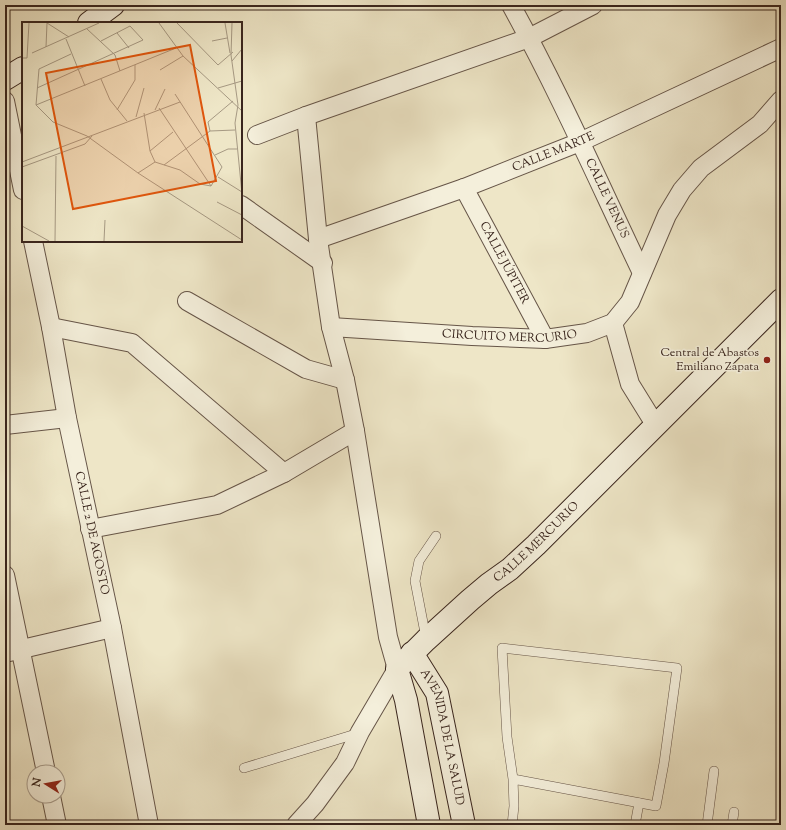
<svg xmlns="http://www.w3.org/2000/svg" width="786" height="830" viewBox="0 0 786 830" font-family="'Sorts Mill Goudy',serif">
<rect width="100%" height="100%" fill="#eee6c7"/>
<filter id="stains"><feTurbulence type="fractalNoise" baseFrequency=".005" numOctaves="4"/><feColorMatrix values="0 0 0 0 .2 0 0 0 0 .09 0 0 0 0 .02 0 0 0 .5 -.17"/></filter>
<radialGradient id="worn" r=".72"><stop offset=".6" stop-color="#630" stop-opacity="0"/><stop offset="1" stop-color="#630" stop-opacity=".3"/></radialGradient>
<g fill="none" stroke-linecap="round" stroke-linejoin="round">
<g stroke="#665548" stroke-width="10">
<g id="lane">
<polyline points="426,638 415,581 419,561 436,536"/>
<polyline points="244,768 359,733"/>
<polyline points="512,825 514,806 513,779 507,737 502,648 677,668 664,763 656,806 513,779"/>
<polyline points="635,825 639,803"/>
<polyline points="707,825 714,771"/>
<polyline points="732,825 734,812"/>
</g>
</g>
<g stroke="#665548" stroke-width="20">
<g id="street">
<path id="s1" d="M511,5C559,92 599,183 642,273"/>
<polyline points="5,101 23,190"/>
<polyline points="257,135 306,116 529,38 593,5"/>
<path id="s2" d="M464,188L545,339"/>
<polyline points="241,205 323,263"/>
<path id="s3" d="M318,239L464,188L580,142L781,48"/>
<path id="s4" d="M33,241L51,327L67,418L112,628L149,825"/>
<polyline points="187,301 306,369 345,380"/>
<polyline points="613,323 630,384 656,426"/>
<polyline points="51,327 132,343 284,473"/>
<path id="s5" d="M331,327L472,336L545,339L587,333L613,323L630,302L667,215L682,190L701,168L760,124L781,100"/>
<polyline points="5,425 67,418"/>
<polyline points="90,529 217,505 284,473 355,431"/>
<polyline points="5,575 46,772"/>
<polyline points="5,653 112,628"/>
<polyline points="51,796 57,825"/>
<polyline points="296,825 315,804 345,763 360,732 397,669 388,637 355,431 345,380 331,327 318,239 306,116"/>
</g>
</g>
<g stroke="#39251d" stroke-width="24">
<g id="secondary">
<polyline points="89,23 113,5"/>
<polyline points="5,79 23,68"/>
<path id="s6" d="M412,653L437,693L464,825"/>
<path id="s7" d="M429,825L406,700L397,669L426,640L470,600L489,584L510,569L536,545L781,300"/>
</g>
</g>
<use href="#lane" stroke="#f4efdb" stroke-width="9"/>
<use href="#street" stroke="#f4efdb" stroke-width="18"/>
<use href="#secondary" stroke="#f4efdb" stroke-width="22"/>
</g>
<circle fill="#8f2418" stroke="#f4efdb" stroke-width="1.5" cx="767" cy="360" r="4"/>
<g text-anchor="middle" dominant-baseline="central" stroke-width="3" stroke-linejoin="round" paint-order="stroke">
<g font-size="12" fill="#39251d" stroke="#f4efdb">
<text stroke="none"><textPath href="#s3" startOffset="251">CALLE MARTE</textPath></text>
<text stroke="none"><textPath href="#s1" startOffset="216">CALLE VENUS</textPath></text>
<text stroke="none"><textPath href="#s2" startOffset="85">CALLE JÚPITER</textPath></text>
<text stroke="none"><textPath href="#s5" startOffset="179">CIRCUITO MERCURIO</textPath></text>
<text stroke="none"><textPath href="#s4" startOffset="298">CALLE 2 DE AGOSTO</textPath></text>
<text stroke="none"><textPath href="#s7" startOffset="348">CALLE MERCURIO</textPath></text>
<text stroke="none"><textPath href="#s6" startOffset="91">AVENIDA DE LA SALUD</textPath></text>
</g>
<g font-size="12" fill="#39251d" stroke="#f4efdb" text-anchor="end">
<text x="759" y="353">Central de Abastos<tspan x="759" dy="14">Emiliano Zapata</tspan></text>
</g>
</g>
<g transform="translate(22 22)">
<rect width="220" height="220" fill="#eee6c7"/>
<path fill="none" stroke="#a69983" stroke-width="1" d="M25,1L47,15M137,1L161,34L220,89M155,1L196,43L211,30M203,1L208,31M210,1L209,33L216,83L213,101L220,172M65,7L93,33L98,49M95,11L107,26M44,17L63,64M190,19L205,16M24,25L25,1M10,31L77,1M0,36H5L7,1M210,39L220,27M138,48L161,34M79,57L88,78L105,99M15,66L121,18L108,4L79,19M196,66L220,59M14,83L31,100L65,114L116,151L220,218M14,83L154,26M14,83L17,47L49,32M137,86L189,164M95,88L113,58V43M133,88L143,67M122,91L128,129L133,140L158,148L178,162L189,164L200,145L153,72M114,95L122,66M188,109L186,100L211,79M128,129L151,110M193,133L206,127H215M0,140L158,80M142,143L188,109L213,108M0,145L63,122L70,114M116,151L133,140M196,155L220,170M195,180L220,193M0,204L27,219M33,219L34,134M82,219L83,198"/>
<path fill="#df560d" fill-opacity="0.15" stroke="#df560d" stroke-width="2" d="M168,23L194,159L51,187L24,51Z"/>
<rect width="220" height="220" fill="none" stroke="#39251d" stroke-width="2"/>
</g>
<rect width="786" height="830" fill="none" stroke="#eee6c7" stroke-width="20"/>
<rect x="6" y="6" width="774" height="818" fill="none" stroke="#39251d" stroke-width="2"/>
<rect x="10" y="10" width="766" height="810" fill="none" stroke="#39251d"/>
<g transform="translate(46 784) rotate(281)"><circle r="19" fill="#f4efdb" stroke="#a99e8f"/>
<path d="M0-3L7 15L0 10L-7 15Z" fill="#8f2418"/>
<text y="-6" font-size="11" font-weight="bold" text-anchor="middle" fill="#39251d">N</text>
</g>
<rect width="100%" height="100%" filter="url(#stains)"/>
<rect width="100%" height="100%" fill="url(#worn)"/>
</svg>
